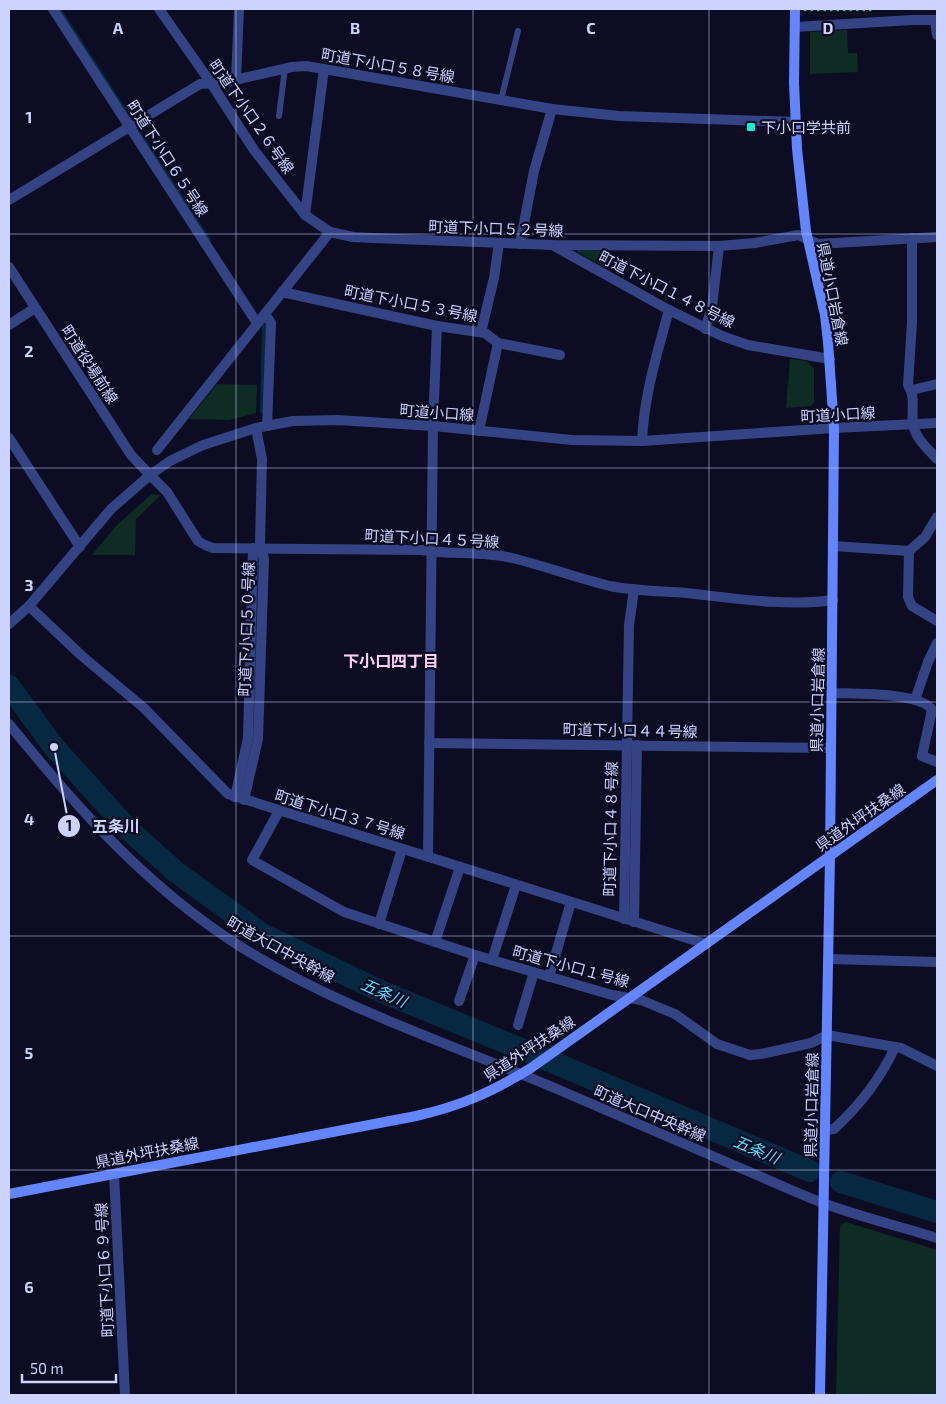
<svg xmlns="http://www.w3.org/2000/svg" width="946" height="1404" viewBox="0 0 946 1404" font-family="'Exo 2','Noto Sans JP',sans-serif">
<rect width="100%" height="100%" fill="#0c0d22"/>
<g fill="#0e2c24">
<polygon points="847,30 848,53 857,53 858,72 810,74 810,32"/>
<polygon points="578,250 609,251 606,268 577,252"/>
<polygon points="790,359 806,361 814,368 814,402 811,406 786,408"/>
<polygon points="217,384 257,385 256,413 229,420 189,419"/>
<polygon points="152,494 161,495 136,519 135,555 92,555 117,525"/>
<polygon points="846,1222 937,1250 937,1395 836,1395 840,1225"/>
</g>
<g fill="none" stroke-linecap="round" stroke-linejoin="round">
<g stroke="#062941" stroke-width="4">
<polyline points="59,9 209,240"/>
<polyline points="261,322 264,326 262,411"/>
<polyline points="255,670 258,555"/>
</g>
<g stroke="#062941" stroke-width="22">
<polyline points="9,686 54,747 129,830 176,872 262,934 380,991 531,1053 810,1171"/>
<polyline points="841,1182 937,1212"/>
</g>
<polyline stroke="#25ba8d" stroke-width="2.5" stroke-dasharray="2.5 4" stroke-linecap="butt" points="804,10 874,10"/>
<g stroke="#334384" stroke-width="6">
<polyline points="501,100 518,31"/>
<polyline points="279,116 285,68"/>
</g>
<g stroke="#334384" stroke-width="10">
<polyline points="53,9 257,323"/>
<polyline points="159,9 211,83 254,150 279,182 305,215 330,232"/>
<polyline points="935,20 937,35"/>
<polyline points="795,27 912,20 937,20"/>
<polyline points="236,79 239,9"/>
<polyline points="9,200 200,84 226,82 292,67 306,66 324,69 552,109 619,116 795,122"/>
<polyline points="305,215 324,69"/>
<path d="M912,238V322L908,385C916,396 911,411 913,424C915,438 928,449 937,459"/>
<polyline points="520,244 534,171 552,109"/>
<polyline points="554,246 669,310 722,336 748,345 830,359"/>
<polyline points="282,292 437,326 485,333 498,343 560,355"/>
<polyline points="265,314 271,323 267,426"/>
<polyline points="9,325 35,308"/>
<polyline points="705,329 712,307 719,246"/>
<polyline points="481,332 494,278 499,243"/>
<polyline points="912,390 937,384"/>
<polyline points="479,431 498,343"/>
<polyline points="9,438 80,547"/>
<path d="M642,441C644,395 657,354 669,310"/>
<polyline points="157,450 330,232 353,237 373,238 553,245 719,246 755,243 798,235 818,244 937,237"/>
<path d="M150,475L167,492L198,541L205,545L213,548L421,550C451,555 482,551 512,558C545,566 577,578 610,586C635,591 661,591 686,593C732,598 788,607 833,600"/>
<polyline points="833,546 909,551 925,537 937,517"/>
<polyline points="909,551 908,597 912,606 937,621"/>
<polyline points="29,606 82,656 144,708 228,794 706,944"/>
<path d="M832,693C852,694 922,692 932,710L922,756L937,762"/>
<polyline points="915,700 928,662 937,643"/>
<polyline points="429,743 831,748"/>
<polyline points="235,797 248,738 253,548"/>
<polyline points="244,800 258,739 264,559 260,544 262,459 256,428"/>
<polyline points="279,811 252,860 344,912 475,955 612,995 641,1000 675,1014 717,1044 750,1055 761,1054 811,1043 827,1035 901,1048 937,1066"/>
<polyline points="428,857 433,426 437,326"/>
<polyline points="624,919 629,625 634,590"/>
<polyline points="634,922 637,745"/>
<polyline points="379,924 402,849"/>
<polyline points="435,942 460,867"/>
<polyline points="829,959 937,962"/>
<polyline points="492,960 516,885"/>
<polyline points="549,977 571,902"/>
<polyline points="459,1001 475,955"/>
<polyline points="518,1025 534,972"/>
<path d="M826,1130L834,1129C859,1106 881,1078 895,1047"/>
<polyline points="114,1174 125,1395"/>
</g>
<g stroke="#334384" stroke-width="10">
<polyline points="9,267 131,455 150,475"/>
<polyline points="9,624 29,606 111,509 150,475 170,461 203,445 256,428 293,421 338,420 433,426 572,440 642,441 834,428 937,423"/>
<path d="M9,724C77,808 147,887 238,945C339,1009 455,1045 564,1092C622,1117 680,1142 738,1167C767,1179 794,1192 823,1203C860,1217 899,1226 937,1238"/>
</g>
<g stroke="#6385ff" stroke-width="10">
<polyline points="795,9 794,83 797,149 806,231 825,315 828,342 834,428 830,857 820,1395"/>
<path d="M9,1194L416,1116C461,1106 492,1092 531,1068L937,780"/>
</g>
</g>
<path fill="none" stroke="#ccd3ff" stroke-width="1" stroke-opacity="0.55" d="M236,9V1395M473,9V1395M709,9V1395M9,234H937M9,468H937M9,702H937M9,936H937M9,1170H937"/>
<rect fill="#00f7d5" stroke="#0c0d22" stroke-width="2" x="746" y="122" width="10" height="10" rx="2.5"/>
<g text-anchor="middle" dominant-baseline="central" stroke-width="4.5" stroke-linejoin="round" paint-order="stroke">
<g font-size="15" fill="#ccd3ff" stroke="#0c0d22">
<text transform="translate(388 65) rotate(10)">町道下小口５８号線</text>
<text transform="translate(252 116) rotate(55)">町道下小口２６号線</text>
<text transform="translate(168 158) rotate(57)">町道下小口６５号線</text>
<text transform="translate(496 228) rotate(2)">町道下小口５２号線</text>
<text transform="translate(667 289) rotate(27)">町道下小口１４８号線</text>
<text transform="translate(833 294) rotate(79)">県道小口岩倉線</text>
<text transform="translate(411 303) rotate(11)">町道下小口５３号線</text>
<text transform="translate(90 364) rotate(57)">町道役場前線</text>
<text transform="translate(437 412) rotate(4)">町道小口線</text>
<text transform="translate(838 414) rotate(-3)">町道小口線</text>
<text transform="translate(432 538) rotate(3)">町道下小口４５号線</text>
<text transform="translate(246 629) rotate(-88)">町道下小口５０号線</text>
<text transform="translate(817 700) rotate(-89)">県道小口岩倉線</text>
<text transform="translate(630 730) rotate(1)">町道下小口４４号線</text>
<text transform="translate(340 814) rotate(17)">町道下小口３７号線</text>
<text transform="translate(860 817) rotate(-35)">県道外坪扶桑線</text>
<text transform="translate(610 829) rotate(-89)">町道下小口４８号線</text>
<text transform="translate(281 949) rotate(29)">町道大口中央幹線</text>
<text transform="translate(571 966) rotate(15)">町道下小口１号線</text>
<text transform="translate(529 1048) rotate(-33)">県道外坪扶桑線</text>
<text transform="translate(811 1105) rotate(-89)">県道小口岩倉線</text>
<text transform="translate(650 1113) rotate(23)">町道大口中央幹線</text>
<text transform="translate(147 1152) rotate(-11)">県道外坪扶桑線</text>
<text transform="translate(104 1270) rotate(-93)">町道下小口６９号線</text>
</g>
<g font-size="15" fill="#ccd3ff" stroke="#0c0d22" text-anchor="start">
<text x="761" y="127">下小口学共前</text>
</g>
<g font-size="16" font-weight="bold" fill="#ffcef9" stroke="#0c0d22">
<text x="391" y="660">下小口四丁目</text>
</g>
<g font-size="16" font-style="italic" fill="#5adaff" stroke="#0c0d22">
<text transform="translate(384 992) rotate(24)">五条川</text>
<text transform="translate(757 1149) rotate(23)">五条川</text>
</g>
</g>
<g font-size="16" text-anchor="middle" font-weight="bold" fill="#ccd3ff" stroke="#0c0d22" stroke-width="4.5" stroke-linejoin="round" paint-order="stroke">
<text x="118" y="34">A</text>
<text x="355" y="34">B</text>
<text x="591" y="34">C</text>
<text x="828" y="34">D</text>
<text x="29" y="123">1</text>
<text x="29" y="357">2</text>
<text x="29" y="591">3</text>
<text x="29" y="825">4</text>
<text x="29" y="1059">5</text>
<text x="29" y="1293">6</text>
</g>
<path fill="none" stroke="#ccd3ff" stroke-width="2" d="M54 747L69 826"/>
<g fill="#ccd3ff" stroke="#0c0d22" stroke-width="2">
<circle cx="54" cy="747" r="5"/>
<circle cx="69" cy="826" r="12"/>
</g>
<g font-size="15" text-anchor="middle" font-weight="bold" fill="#111">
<text x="69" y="831">1</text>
</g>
<g font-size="16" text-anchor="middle" font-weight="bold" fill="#ccd3ff" stroke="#0c0d22" stroke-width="4.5" stroke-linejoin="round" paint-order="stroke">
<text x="116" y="832">五条川</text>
</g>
<rect width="946" height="1404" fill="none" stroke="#ccd3ff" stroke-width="20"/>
<path d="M22 1374v8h94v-8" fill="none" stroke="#ccd3ff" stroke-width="2.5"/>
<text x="30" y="1374" font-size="15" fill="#ccd3ff" stroke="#0c0d22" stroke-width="4" paint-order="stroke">50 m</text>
</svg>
